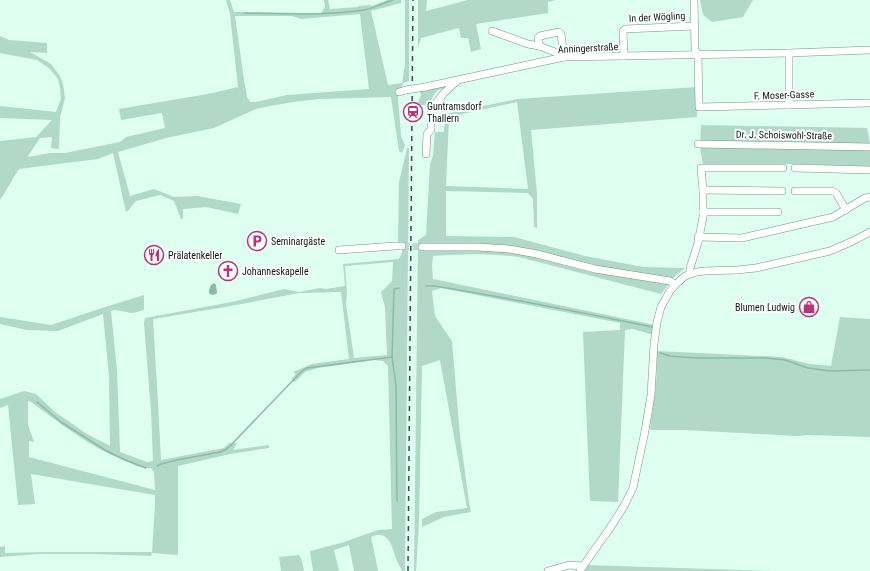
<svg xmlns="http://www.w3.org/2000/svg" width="870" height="571" viewBox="0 0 870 571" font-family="'Roboto Condensed',sans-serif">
<rect width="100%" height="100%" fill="#ddfef0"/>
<g fill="#b1d8c8" fill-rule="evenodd">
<path d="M226,0H230L234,12L321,13L325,7L324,0H328L330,9L358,7V6L371,5L372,6L387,0H401V3L371,11L388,85L402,83L405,65V0H409V81L403,83L398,97L401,136L405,145L402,153L399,151L391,97L319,99L293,102L265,107L256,109L214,128L166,138L118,152L130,196L154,189L174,197L197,196L241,204L238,214L206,207L183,209V219H181L174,201L160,195L136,201L128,211L126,212L113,153L98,159L19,169C12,179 7,190 0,200V141L36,137L52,120L0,118V106L56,112L61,99L60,87L58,79L50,69L37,60L0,53V36L9,40L47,43V53L30,52L51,64L60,76L63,84L65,98L60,117L59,149L51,148L52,137L40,138L28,156V157L50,153H65L120,142L126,137L165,128L162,113L121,120L119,109L208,94L238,87L230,14ZM360,14L369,89L287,95L256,102H250L247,97L244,80L235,16H292L301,19Z"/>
<polygon points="418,0 427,0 426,11 468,0 556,0 548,2 548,13 476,24 481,49 471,52 468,38 461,38 459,28 421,38 418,48"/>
<polygon points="700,0 753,0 743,17 712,22 703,15"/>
<path d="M449,84C445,90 440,88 436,92C433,95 431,101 429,105H420L418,102L421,95L419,90Z"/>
<path d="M697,87V117L531,130L537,194V228L534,227L533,199L528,193L446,191V236L514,237L585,256L643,267L685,268L674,277L661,294L519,257C491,253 462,254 433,256L432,266L433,279L655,325L654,335L633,329L625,330L618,502L590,501L583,332L620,330V323L441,288L432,291L435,316L452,341L460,436L469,502L471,512L444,517L422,527V519L436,512L467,508L440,360L422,366L419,521L416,571H414L418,240L426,235L430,164L433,156L435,132H444L445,114L517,99ZM517,102L528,189L446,186L449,117Z"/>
<polygon points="701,125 867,128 870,144 870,166 791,164 703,164 700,148"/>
<path d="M407,148H409L405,571H402C401,568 399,566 398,563C392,550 391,528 371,537L378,571H354L349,545L334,550L339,571H313L310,551L341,543L378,530L392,529L388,366L383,361L374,360L318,368L305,372L295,382L291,380L296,374L293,372L312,364L349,359L341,292L299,293L231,306L153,319L158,403L161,460L224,448L229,443H237L233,450L269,445V448L230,454L178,466V555L152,553L151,556L94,554H39L0,557V547L5,546V553L44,552H151L152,553L155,504V495L31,474L35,504L18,505L8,405L0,408V399L24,391L36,394L55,412L87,434L110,446L109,376L103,314L58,331L27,330L0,324V317L51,325L102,308L144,295V310L132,313L115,310L111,311L117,371L120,452L147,462L153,461L151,411L144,323L145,318L232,302L284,289L299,292L320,288L326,289L345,286L343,264L399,259L402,253V243L398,242L399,182ZM393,262L392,281L381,292L385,307L387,355L354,358L346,304L347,293L345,266ZM28,401L31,402C61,424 90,447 125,461C135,465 141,469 151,468L154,472L155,490L29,457V441L34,442L28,425Z"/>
<path d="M840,317L870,319V437L808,435L795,436L780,435L685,430H652L650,429C654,403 658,377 657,351L782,357L810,364L831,366Z"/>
<polygon points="299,555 301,558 304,571 281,571 279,557"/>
<polygon points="586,565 772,571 584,571"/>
</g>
<polygon fill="#8dbaa8" points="214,283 216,285 217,293 216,294 212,295 209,293 209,290 211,285"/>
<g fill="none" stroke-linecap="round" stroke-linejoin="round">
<g stroke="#8dbaa8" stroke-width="1.5">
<path d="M244,13C284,14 324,16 364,10C374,8 384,3 393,0"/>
<path d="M426,286H435C508,298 580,312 652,327"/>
<polyline points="660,353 670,356 695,358 766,358 785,360 808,368 830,371 870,370"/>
<polyline points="37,402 61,422 105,450 123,459 146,468"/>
<polyline points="157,466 161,464 177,460 220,452 225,450 230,446 302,371 307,368 392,357"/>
<polyline points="397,501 396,385 392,357 394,289 399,288"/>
</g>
<polyline stroke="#bedccf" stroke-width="7" stroke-dasharray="7 3.5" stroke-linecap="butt" points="402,246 422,247"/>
<g stroke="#6f9687" stroke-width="8">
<g id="minor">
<polyline points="694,0 695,50 698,54 699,107 870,103"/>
<polyline points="492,31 528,44 539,46 555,52 564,57"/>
<polyline points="539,46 538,38 540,36 558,32 560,33 561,34 564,57"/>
<polyline points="789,53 789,105"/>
<polyline points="624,56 623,31 625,29 694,26"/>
<polyline points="425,87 564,57 789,53 870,50"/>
<polyline points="399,92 406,90"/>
<polyline points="698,144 870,147"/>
<polyline points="426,154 427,134 431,130 431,111 433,107 444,93 457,81"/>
<polyline points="795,168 870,170"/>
<polyline points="703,190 782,191"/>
<polyline points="795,191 832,191 836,193 846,210"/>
<polyline points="703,212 778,212"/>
<polyline points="698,237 742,238 833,217 865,198 870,197"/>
<polyline points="422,247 477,247 509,249 537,254 595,269 670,281 675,285"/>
<polyline points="339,250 395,246 402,246"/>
<polyline points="690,274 690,268 698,243 703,217 703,190 701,168 783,168"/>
<polyline points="548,571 569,565 583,566"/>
<polyline points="580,571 583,566 610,528 624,506 633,488 645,431 651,395 654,344 657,322 661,307 670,291 675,285 685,276 697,272 704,271 737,270 756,268 830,251 853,241 870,232"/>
</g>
</g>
<use href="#minor" stroke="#fff" stroke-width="7"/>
<polyline stroke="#394d45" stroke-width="1.5" stroke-dasharray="5 5" stroke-linecap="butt" points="408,571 413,0"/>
<g stroke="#6f9687" stroke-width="8" stroke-linecap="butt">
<polyline id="minor-bridge" points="406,90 425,87"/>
</g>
<use href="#minor-bridge" stroke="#fff" stroke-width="7"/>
</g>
<defs>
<g id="station-ring" transform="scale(1)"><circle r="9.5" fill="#fff" stroke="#b93477" stroke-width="1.5"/><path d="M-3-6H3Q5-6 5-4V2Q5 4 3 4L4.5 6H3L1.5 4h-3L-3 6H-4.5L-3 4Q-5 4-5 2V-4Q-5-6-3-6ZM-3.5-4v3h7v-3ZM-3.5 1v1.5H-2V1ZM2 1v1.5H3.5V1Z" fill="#b93477"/></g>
<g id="parking-ring" transform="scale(1)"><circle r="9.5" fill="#fff" stroke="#b93477" stroke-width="1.5"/><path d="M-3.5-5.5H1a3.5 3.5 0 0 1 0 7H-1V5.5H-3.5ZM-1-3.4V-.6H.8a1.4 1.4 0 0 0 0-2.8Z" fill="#b93477"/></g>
<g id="restaurant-ring" transform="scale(1)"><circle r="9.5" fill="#fff" stroke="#b93477" stroke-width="1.5"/><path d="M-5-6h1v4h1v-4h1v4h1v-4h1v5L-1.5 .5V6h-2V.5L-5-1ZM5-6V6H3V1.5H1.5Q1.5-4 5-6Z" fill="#b93477"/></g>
<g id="church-ring" transform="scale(1)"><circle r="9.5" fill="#fff" stroke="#b93477" stroke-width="1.5"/><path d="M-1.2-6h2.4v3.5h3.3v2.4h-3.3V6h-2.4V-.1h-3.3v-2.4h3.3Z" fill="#b93477"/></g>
<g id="shop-ring" transform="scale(1)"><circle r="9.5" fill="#fff" stroke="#b93477" stroke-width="1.5"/><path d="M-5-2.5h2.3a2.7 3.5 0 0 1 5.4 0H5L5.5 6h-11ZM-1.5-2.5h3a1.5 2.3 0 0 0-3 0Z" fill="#b93477"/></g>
</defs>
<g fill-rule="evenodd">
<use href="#station-ring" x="413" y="112"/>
<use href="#parking-ring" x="257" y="241"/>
<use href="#restaurant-ring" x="154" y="255"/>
<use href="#church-ring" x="228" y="271"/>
<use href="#shop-ring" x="809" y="307"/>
</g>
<g text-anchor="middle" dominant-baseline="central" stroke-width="4" stroke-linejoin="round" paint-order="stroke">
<g font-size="10" fill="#0b1b15" stroke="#fff">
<text transform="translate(657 17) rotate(-3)">In der Wögling</text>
<text transform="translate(588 48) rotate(-3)">Anningerstraße</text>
<text transform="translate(784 95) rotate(-2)">F. Moser-Gasse</text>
<text transform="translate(784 135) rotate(1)">Dr. J. Schoiswohl-Straße</text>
</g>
<g font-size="10" fill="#0b1b15" stroke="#fff" text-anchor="start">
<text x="427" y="106">Guntramsdorf<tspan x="427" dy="12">Thallern</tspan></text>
<text x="271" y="241">Seminargäste</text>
<text x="168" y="255">Prälatenkeller</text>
<text x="242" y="271">Johanneskapelle</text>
<text x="795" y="307" text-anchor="end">Blumen Ludwig</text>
</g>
</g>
</svg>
